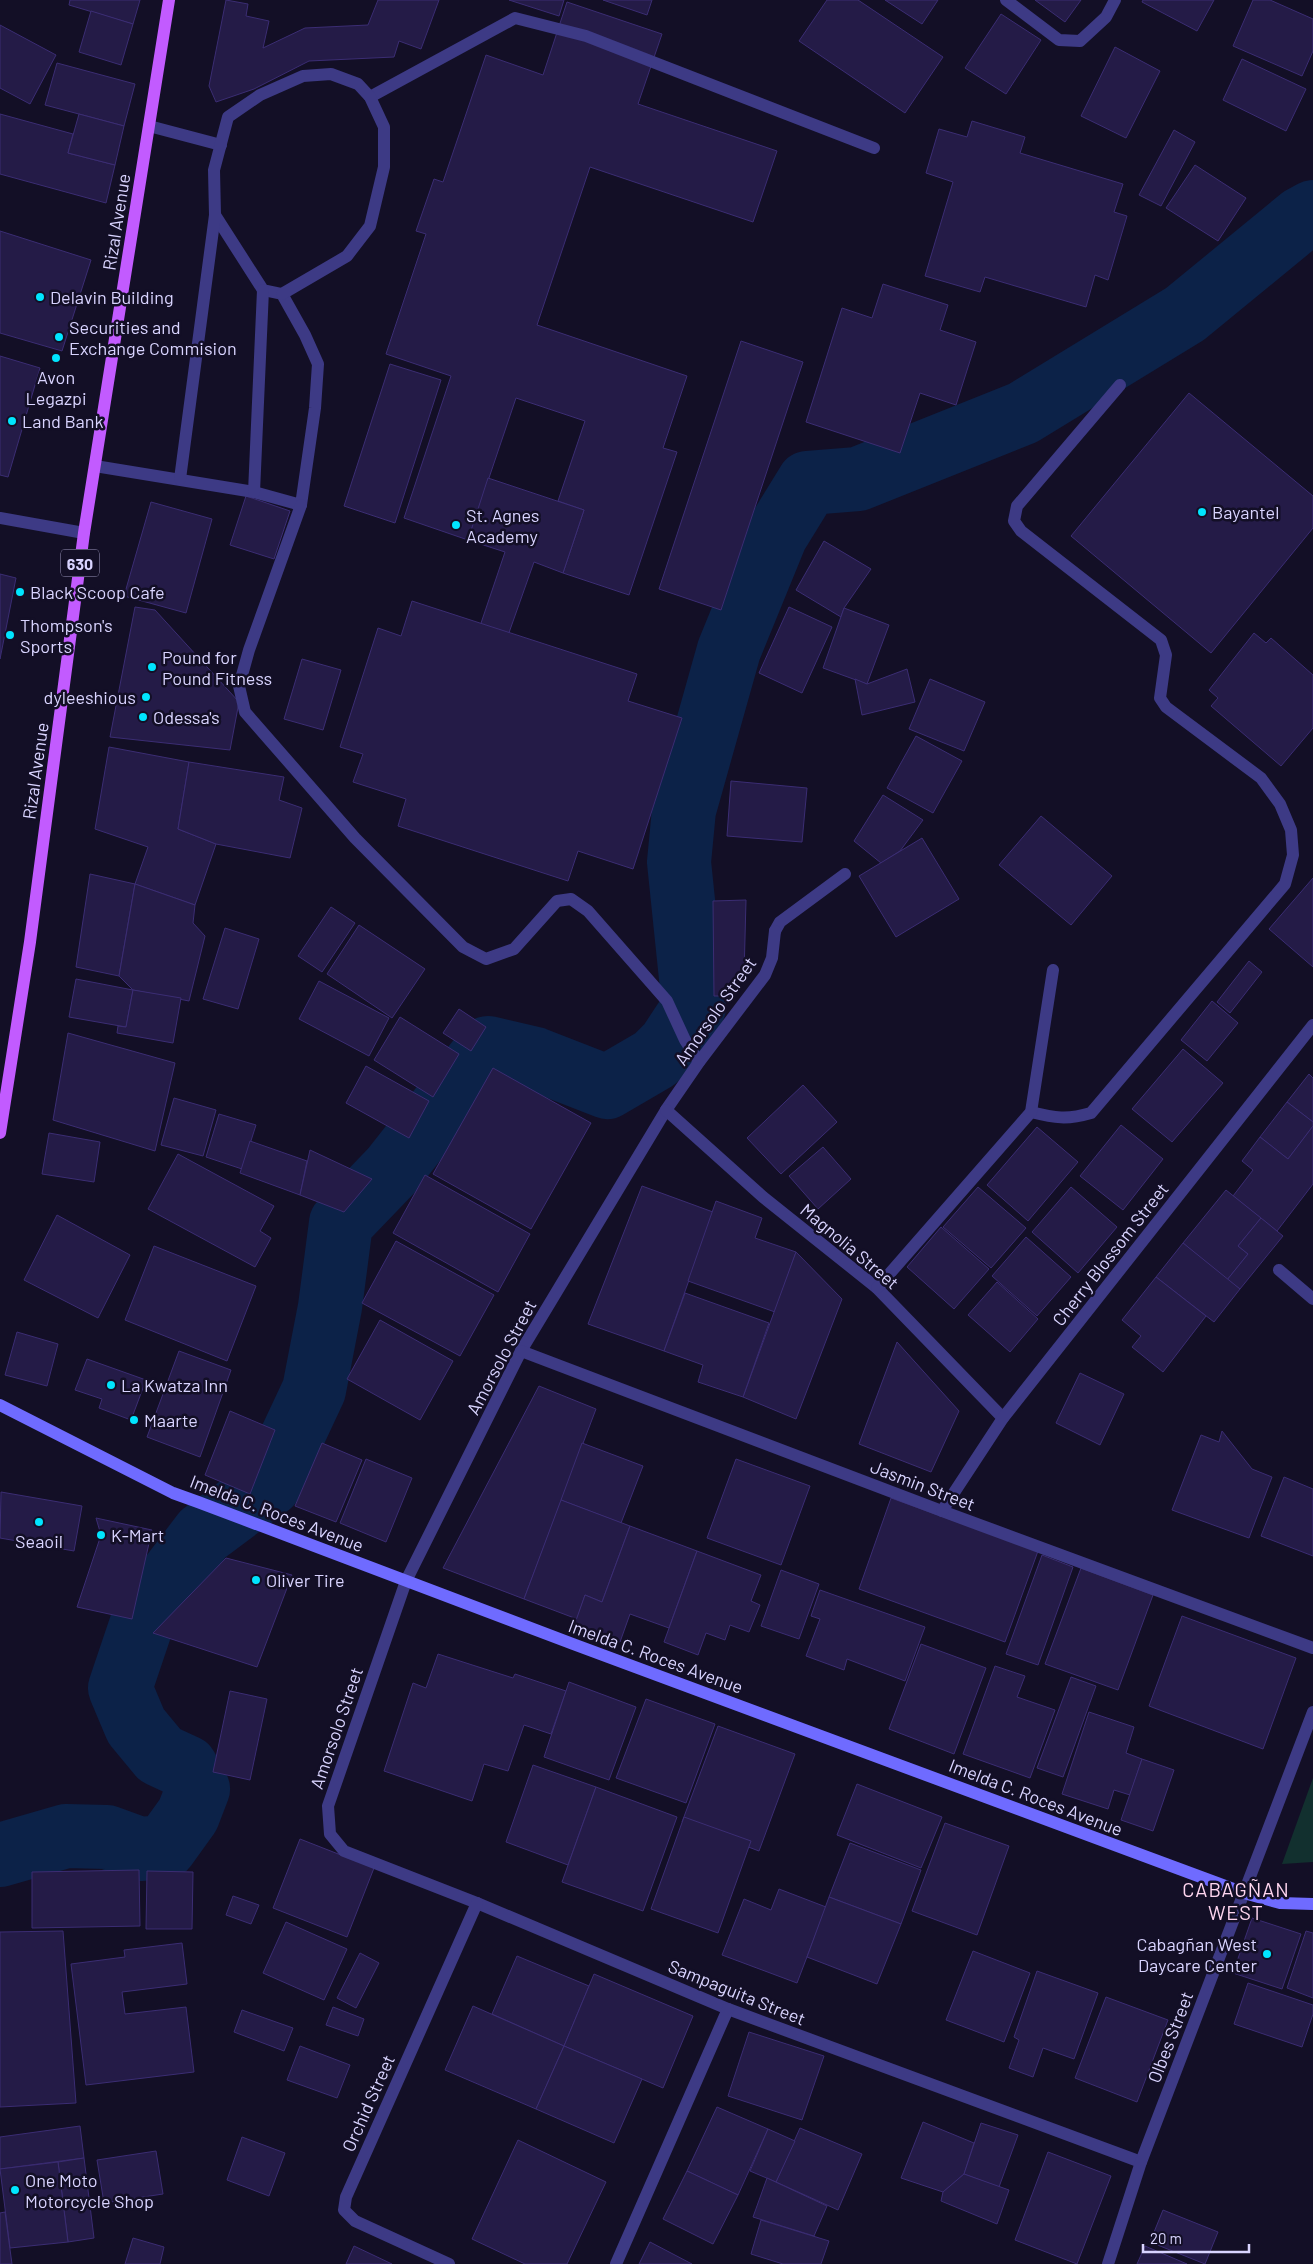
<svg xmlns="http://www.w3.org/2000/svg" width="1313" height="2264" viewBox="0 0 1313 2264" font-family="Barlow,sans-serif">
<rect width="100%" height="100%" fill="#130f26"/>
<polygon fill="#12302f" points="1313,1778 1313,1862 1282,1864"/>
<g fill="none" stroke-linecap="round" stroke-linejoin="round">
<polyline stroke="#0c2248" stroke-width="64" points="0,1855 66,1836 107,1837 140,1849 165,1847 188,1815 198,1789 186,1767 160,1755 136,1726 120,1688 147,1608 203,1534 270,1484 314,1390 330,1307 341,1223 392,1170 488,1048 535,1059 607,1087 655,1059 669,1045 694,1007 679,862 684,810 729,650 776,535 808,483 858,479 1023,413 1185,314 1302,218 1313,212"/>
</g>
<g fill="#241b47" stroke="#3b2d73">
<polygon points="70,0 140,0 133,24 69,5"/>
<polygon points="226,0 248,4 246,16 269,21 263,48 305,28 368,25 378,0 439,0 421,49 399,41 394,57 309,61 254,89 216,102 209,86"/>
<polygon points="509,0 564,0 559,16"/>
<polygon points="603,0 652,0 647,15"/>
<polygon points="827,0 858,0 943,57 905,113 799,41"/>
<polygon points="885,0 938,0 922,24"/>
<polygon points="1035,0 1081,0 1065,22"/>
<polygon points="1143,0 1214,0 1197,31 1142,2"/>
<polygon points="1253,0 1270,0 1313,19 1313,51 1302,76 1233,46"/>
<polygon points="567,2 662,34 638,104 777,151 753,222 590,167 537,325 687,376 663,448 677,452 629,595 563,573 584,510 558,501 585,421 516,398 468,540 404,518 451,376 386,354 426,234 416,231 434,179 443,182 486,55 543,75"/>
<polygon points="91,11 133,24 121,65 79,52"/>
<polygon points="1001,14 1041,40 1006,94 965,68"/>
<polygon points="0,25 56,55 30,104 0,88"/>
<polygon points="1115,47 1160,71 1126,138 1081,116"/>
<polygon points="1242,59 1306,89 1286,131 1223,100"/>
<polygon points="57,63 135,84 124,126 45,105"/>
<polygon points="0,114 73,134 68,153 115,165 106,203 0,174"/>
<polygon points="79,114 124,126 115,165 68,153"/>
<polygon points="972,121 1025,137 1020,153 1123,184 1114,212 1127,216 1108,280 1095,275 1086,307 985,277 980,292 925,276 953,182 926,173 939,129 967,137"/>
<polygon points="1174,130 1195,142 1161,206 1139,195"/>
<polygon points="1195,165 1246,198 1218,241 1166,208"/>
<polygon points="0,231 91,260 62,351 0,333"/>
<polygon points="883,284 948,305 940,330 976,342 956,405 920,393 900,453 806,422 842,308 872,318"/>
<polygon points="741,341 803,362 721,610 659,589"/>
<polygon points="0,356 40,368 8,477 0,475"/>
<polygon points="390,364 441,380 395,523 344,506"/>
<polygon points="1189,393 1313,496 1313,528 1211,653 1071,536"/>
<polygon points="488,478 584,510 563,573 534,562 505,644 477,635 505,552 468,540"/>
<polygon points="246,496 290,511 274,559 230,545"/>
<polygon points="151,502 212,519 186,613 124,596"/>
<polygon points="824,541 871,569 844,608 841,617 796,590"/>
<polygon points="0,574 16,578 0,659"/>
<polygon points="412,601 637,674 628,701 682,718 633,869 578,851 568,881 398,826 406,799 353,782 363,754 340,747 378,628 401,636"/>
<polygon points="135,607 155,610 239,702 230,750 110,737"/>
<polygon points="789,607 832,627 802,693 759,673"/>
<polygon points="844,608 889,625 867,684 823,668"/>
<polygon points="1254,633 1266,643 1271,638 1313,675 1313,728 1281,766 1211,706 1218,698 1209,690"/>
<polygon points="302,659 341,670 323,730 284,719"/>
<polygon points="907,669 915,702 862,715 855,679 867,684"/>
<polygon points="930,679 985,702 964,751 909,729"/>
<polygon points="916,736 962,761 933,813 887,788"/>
<polygon points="109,747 189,762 178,829 216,844 195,905 135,884 148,847 95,829"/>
<polygon points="189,762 284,777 279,800 302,808 290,858 216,844 178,829"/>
<polygon points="731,781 807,788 802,842 727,836"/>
<polygon points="883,795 923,820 900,851 881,863 854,841"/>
<polygon points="1041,816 1112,876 1071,925 999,865"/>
<polygon points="922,838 959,899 896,937 859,876"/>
<polygon points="90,874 135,884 119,976 76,967"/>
<polygon points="1313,878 1313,967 1269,929"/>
<polygon points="135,884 195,905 193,923 205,936 189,1001 133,990 119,976"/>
<polygon points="746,900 744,975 726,996 714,996 713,901"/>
<polygon points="331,907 355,923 322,972 298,956"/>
<polygon points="359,925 425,969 392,1018 327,974"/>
<polygon points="225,928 259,939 238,1009 203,999"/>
<polygon points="1249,961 1262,972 1230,1013 1217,1002"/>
<polygon points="76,979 133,990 126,1027 69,1017"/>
<polygon points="319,981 389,1018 369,1056 299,1019"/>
<polygon points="133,990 181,998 173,1043 117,1033 118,1026 126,1027"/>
<polygon points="1212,1001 1238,1023 1207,1061 1181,1040"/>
<polygon points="459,1009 486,1027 471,1051 443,1033"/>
<polygon points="400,1017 459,1054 433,1097 374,1060"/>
<polygon points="68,1033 175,1063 155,1151 53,1120"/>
<polygon points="1183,1049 1223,1083 1172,1142 1132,1109"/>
<polygon points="366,1066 429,1101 409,1138 346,1103"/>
<polygon points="493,1068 591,1123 531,1229 433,1174"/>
<polygon points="1309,1074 1313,1078 1313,1122 1287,1102"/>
<polygon points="803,1085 837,1122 781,1174 747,1138"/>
<polygon points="174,1098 216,1110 203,1156 161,1145"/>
<polygon points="1287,1102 1313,1122 1313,1126 1288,1159 1260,1137"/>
<polygon points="219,1114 256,1125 242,1169 206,1157"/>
<polygon points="1121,1125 1163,1159 1123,1210 1080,1176"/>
<polygon points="1313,1126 1313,1184 1277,1231 1233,1196 1253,1170 1242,1161 1260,1137 1288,1159"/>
<polygon points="1037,1127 1078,1162 1028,1221 987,1185"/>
<polygon points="49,1133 100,1142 94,1182 42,1174"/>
<polygon points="250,1141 307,1161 300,1195 240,1173"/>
<polygon points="823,1147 851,1179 818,1209 789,1176"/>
<polygon points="310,1150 372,1179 344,1212 300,1195"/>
<polygon points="178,1154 274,1206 260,1231 271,1238 255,1267 148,1209"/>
<polygon points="425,1175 530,1234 498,1292 393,1233"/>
<polygon points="642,1186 713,1212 664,1351 588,1324"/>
<polygon points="978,1187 1026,1228 991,1268 943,1227"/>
<polygon points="1071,1187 1117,1227 1078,1273 1032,1232"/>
<polygon points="1226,1190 1261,1218 1238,1246 1248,1254 1227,1280 1183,1243"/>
<polygon points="716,1201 762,1218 755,1238 796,1252 775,1312 688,1281"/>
<polygon points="57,1215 130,1255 98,1318 24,1280"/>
<polygon points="1261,1218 1283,1236 1240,1289 1227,1280 1248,1254 1238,1246"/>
<polygon points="941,1227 989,1269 954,1309 907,1267"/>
<polygon points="1026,1237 1071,1277 1037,1316 992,1276"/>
<polygon points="396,1241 494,1295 460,1356 362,1303"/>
<polygon points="1183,1243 1240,1289 1214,1322 1156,1277"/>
<polygon points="154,1246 256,1286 227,1361 125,1320"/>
<polygon points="796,1252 842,1299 796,1419 743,1397"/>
<polygon points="1156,1277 1206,1316 1163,1372 1132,1347 1141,1336 1122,1320"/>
<polygon points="997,1282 1038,1319 1010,1352 968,1315"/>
<polygon points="685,1293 769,1323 743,1397 698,1382 703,1365 664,1351"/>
<polygon points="380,1320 453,1361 420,1420 347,1379"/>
<polygon points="17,1332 58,1344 47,1386 5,1375"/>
<polygon points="897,1342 959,1411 931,1472 859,1444"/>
<polygon points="179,1351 231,1370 200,1457 147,1437"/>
<polygon points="87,1359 146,1380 131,1420 99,1408 102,1399 75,1390"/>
<polygon points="1080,1373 1124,1394 1100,1445 1056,1423"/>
<polygon points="539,1386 596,1409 524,1599 443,1568"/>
<polygon points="230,1411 275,1430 250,1494 205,1475"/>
<polygon points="1222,1431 1252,1469 1272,1477 1249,1538 1172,1510 1201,1435 1219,1442"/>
<polygon points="322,1443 362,1460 336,1522 295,1506"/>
<polygon points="582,1443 643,1466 621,1523 561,1500"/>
<polygon points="366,1459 412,1478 386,1542 340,1523"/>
<polygon points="736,1459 810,1486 781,1565 707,1538"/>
<polygon points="1284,1477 1313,1489 1313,1556 1261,1536"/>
<polygon points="1,1492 82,1506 74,1551 0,1538"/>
<polygon points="891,1498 1038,1551 1005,1642 859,1589"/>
<polygon points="561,1500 630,1526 602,1602 585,1595 577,1619 524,1599"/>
<polygon points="96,1518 152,1530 132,1619 77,1607 101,1535"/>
<polygon points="630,1526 697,1551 669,1628 630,1614 620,1642 574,1626 585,1595 602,1602"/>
<polygon points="697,1551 761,1575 751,1601 760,1605 749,1632 730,1625 725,1640 706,1633 698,1655 664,1642"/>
<polygon points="1042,1555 1073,1567 1038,1665 1006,1654"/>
<polygon points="226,1558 292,1575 257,1667 153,1633"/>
<polygon points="1081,1568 1153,1595 1118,1690 1045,1664"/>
<polygon points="781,1570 819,1584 799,1639 761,1626"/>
<polygon points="820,1590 925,1627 905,1681 847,1659 844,1670 806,1656 820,1619 811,1616"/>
<polygon points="1182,1616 1296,1658 1263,1749 1149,1706"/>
<polygon points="921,1644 986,1668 954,1754 889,1729"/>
<polygon points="438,1654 513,1678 515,1674 566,1691 551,1734 524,1725 508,1771 484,1764 472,1801 384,1771 413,1683 426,1688"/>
<polygon points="995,1666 1025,1676 1017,1697 1055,1710 1030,1778 963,1754"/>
<polygon points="1071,1677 1096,1686 1063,1777 1037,1768"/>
<polygon points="569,1682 636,1707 609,1780 544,1757"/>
<polygon points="230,1691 267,1699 250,1780 213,1772"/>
<polygon points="646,1699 715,1724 686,1803 616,1778"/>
<polygon points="1089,1712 1134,1727 1126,1753 1142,1759 1130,1795 1114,1790 1108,1809 1062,1794"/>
<polygon points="718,1726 795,1754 759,1851 682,1822"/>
<polygon points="1142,1759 1174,1770 1153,1831 1121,1820"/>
<polygon points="533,1765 596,1787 568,1865 506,1842"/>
<polygon points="857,1784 942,1817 921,1868 837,1835"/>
<polygon points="596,1787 677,1817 643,1911 562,1882"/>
<polygon points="684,1817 751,1841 718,1933 651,1909"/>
<polygon points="945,1823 1009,1846 977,1935 912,1911"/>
<polygon points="300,1839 374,1868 347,1937 273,1908"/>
<polygon points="850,1843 921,1870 901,1924 829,1897"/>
<polygon points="139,1870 140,1926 32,1928 32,1872"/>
<polygon points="147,1871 193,1872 192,1929 146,1929"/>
<polygon points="779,1889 826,1907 797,1983 722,1955 744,1899 771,1910"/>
<polygon points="233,1896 259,1905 251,1924 226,1915"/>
<polygon points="829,1897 901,1924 877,1984 807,1957"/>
<polygon points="1252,1918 1301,1934 1282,1989 1233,1973"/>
<polygon points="286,1922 347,1949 324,2000 263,1973"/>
<polygon points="63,1931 76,2103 0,2107 0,1932"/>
<polygon points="1306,1931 1313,1933 1313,1998 1287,1988"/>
<polygon points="182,1943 187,1984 122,1992 125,2014 186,2007 194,2072 86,2085 71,1964 125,1957 124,1950"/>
<polygon points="973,1951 1030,1973 1004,2042 946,2020"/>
<polygon points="360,1953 379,1963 356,2008 337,1998"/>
<polygon points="517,1956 589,1986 564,2046 492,2014"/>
<polygon points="1037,1971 1098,1993 1074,2059 1043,2048 1033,2077 1009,2068 1019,2040 1014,2037"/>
<polygon points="594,1974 693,2016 663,2088 564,2046"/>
<polygon points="1248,1983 1313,2005 1313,2014 1302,2047 1234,2024"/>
<polygon points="1106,1997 1168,2020 1137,2102 1075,2078"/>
<polygon points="473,2006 564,2046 536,2109 445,2070"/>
<polygon points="333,2007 364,2019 358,2036 326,2025"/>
<polygon points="242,2010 293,2028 284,2051 234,2032"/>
<polygon points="749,2032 824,2056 802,2120 728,2096"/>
<polygon points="300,2046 350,2065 337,2098 287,2080"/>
<polygon points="564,2046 642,2079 614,2143 536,2109"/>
<polygon points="717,2107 768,2129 738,2195 687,2171"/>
<polygon points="923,2122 974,2143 964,2174 943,2192 901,2178"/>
<polygon points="981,2123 1018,2135 999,2187 964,2174"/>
<polygon points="80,2126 84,2158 0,2169 0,2137"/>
<polygon points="800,2128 862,2154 838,2210 776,2182"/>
<polygon points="768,2129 795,2141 776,2182 750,2171"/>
<polygon points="242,2137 285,2153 269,2196 227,2180"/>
<polygon points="518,2140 606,2182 567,2264 525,2264 472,2239"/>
<polygon points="156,2151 163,2194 104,2203 97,2160"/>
<polygon points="1048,2152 1111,2176 1077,2264 1015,2240"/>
<polygon points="84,2158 94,2238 68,2242 58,2162"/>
<polygon points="58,2162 68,2242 10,2248 0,2169"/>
<polygon points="687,2171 738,2195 713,2244 663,2219"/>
<polygon points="964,2174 1009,2190 997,2224 941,2201 943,2192"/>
<polygon points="767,2178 827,2206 814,2236 753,2217"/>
<polygon points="1163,2210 1218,2232 1205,2264 1150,2242"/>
<polygon points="5,2212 9,2242 12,2264 0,2264 0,2213"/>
<polygon points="761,2220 829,2241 821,2264 783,2264 751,2254"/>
<polygon points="133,2238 164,2247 160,2264 125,2264"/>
<polygon points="650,2242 692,2264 639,2264"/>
<polygon points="354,2246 392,2264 346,2264"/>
<polygon points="1145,2246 1187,2264 1137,2264"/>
</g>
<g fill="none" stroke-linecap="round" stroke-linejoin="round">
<g stroke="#3d3a85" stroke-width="12">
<polyline points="370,97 515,18 586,36 874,148"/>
<polyline points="149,126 221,145"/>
<polyline points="95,466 254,492 301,505 315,408 318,364 305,335 282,294 263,290 215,215"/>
<polyline points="180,479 215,215 214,170 228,117 260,95 303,76 331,74 358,84 370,97 384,127 384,167 370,226 347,256 282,294"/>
<polyline points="254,492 263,290"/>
<polyline points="301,505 249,650 239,686 245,712 355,838 463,947 486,959 514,949 557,901 571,899 588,911 667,1001 685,1040 699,1062"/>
<polyline points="0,518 84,533"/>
<polyline points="775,931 780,922 845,874"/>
</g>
<g stroke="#3d3a85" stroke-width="12">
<polyline points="1006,0 1059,40 1080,41 1106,17 1115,0"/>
<polyline points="775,931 772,958 765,975 699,1062 666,1110 521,1351 406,1581 328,1806 330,1834 344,1851 477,1903 728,2009 1141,2162"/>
<polyline points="666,1110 763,1197 877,1288 1003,1418"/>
<path d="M1031,1112C1055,1118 1067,1120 1091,1113L1285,884L1293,855L1291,830L1280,804L1261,778L1166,707L1160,698L1166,655L1161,640L1021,531L1014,521L1017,506L1120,385"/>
<polyline points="1279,1270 1313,1299"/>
<polyline points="877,1288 1031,1112 1053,970"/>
<polyline points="521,1351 942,1511 1313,1648"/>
<polyline points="942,1511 1003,1418 1313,1025"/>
<polyline points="449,2264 355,2221 344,2210 346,2197 477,1903"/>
<polyline points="616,2264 728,2009"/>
<polyline points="1108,2264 1141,2162 1313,1712"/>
</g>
<polyline stroke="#6f6bff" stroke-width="12" points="0,1405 173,1493 198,1502 573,1644 1244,1893 1280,1903 1313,1904"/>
<polyline stroke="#c25bff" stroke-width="12" points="0,1133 30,942 84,533 169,0"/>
</g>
<g fill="#00e5ff" stroke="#130f26" stroke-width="2">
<circle cx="40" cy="297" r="5"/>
<circle cx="59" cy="337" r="5"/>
<circle cx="56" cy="358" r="5"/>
<circle cx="12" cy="421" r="5"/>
<circle cx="1202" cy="512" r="5"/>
<circle cx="456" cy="525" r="5"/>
<circle cx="20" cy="592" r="5"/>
<circle cx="10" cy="635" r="5"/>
<circle cx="152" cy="667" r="5"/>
<circle cx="146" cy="697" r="5"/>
<circle cx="143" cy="717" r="5"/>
<circle cx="111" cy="1385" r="5"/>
<circle cx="134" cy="1420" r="5"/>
<circle cx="39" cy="1522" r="5"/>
<circle cx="101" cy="1535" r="5"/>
<circle cx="256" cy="1580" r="5"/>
<circle cx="1267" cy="1954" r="5"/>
<circle cx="15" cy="2190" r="5"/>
</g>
<g text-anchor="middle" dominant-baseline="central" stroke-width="5" stroke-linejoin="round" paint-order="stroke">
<rect fill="#130f26" stroke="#9e99be" stroke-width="1" x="61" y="549.5" width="38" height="27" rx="4"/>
<g font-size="16" font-weight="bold" fill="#d9d4ff">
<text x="80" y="563">630</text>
</g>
<g font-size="18" fill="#d9d4ff" stroke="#130f26">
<text transform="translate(116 222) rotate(-81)">Rizal Avenue</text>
<text transform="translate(35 771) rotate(-82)">Rizal Avenue</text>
<text transform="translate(715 1011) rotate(-55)">Amorsolo Street</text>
<text transform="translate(850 1246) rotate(40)">Magnolia Street</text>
<text transform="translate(1110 1254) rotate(-52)">Cherry Blossom Street</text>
<text transform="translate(501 1357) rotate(-62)">Amorsolo Street</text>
<text transform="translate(923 1485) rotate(21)">Jasmin Street</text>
<text transform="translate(277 1513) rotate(21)">Imelda C. Roces Avenue</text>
<text transform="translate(656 1656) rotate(20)">Imelda C. Roces Avenue</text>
<text transform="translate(336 1728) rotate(-71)">Amorsolo Street</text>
<text transform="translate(1036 1797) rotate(21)">Imelda C. Roces Avenue</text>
<text transform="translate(737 1992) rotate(22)">Sampaguita Street</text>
<text transform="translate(1170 2037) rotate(-69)">Olbes Street</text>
<text transform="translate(368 2103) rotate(-66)">Orchid Street</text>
</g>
<g font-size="18" fill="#d9d4ff" stroke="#130f26" text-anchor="start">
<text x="50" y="297">Delavin Building</text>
<text x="69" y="327">Securities and<tspan x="69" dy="21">Exchange Commision</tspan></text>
<text x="56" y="377" text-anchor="middle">Avon<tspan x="56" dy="21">Legazpi</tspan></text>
<text x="22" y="421">Land Bank</text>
<text x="1212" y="512">Bayantel</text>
<text x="466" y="515">St. Agnes<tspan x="466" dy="21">Academy</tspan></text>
<text x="30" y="592">Black Scoop Cafe</text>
<text x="20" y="625">Thompson's<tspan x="20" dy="21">Sports</tspan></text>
<text x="162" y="657">Pound for<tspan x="162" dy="21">Pound Fitness</tspan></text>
<text x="136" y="697" text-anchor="end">dyleeshious</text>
<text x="153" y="717">Odessa's</text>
<text x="121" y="1385">La Kwatza Inn</text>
<text x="144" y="1420">Maarte</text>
<text x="111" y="1535">K-Mart</text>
<text x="39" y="1541" text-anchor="middle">Seaoil</text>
<text x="266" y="1580">Oliver Tire</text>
<text x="1257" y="1944" text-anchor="end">Cabagñan West<tspan x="1257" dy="21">Daycare Center</tspan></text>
<text x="25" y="2180">One Moto<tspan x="25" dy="21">Motorcycle Shop</tspan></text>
</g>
<g font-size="20" letter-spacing="1" fill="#ffd6f0" stroke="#130f26">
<text x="1236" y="1889">CABAGÑAN<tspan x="1236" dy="23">WEST</tspan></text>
</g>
</g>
<path d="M1143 2244v8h106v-8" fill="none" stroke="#d9d4ff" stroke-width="2.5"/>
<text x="1150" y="2244" font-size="15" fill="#d9d4ff" stroke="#130f26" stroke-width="4" paint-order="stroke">20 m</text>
</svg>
